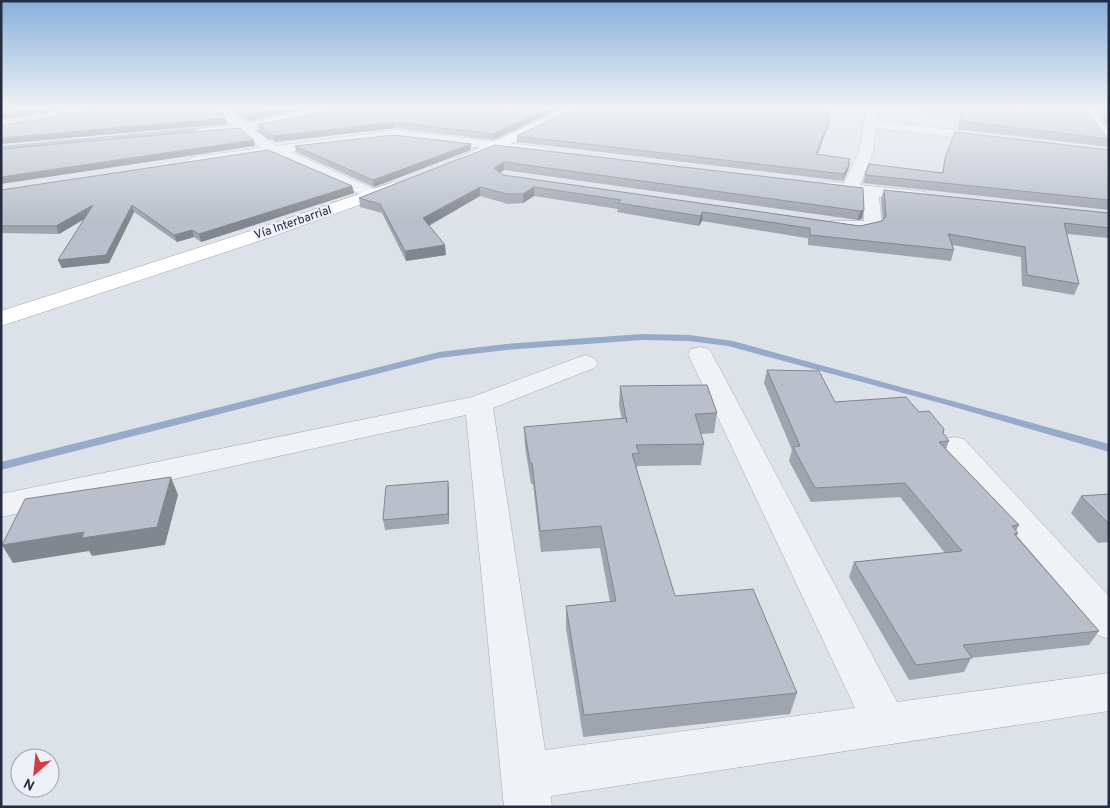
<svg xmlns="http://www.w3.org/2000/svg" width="1110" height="808" viewBox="0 0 1110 808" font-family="Overpass,sans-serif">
<rect width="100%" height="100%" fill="#dde1e8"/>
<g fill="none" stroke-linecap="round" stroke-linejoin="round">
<polygon fill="#96abcb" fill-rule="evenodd" points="642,334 689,335 733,341 1109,444 1109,452 940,403 728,346 689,341 642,340 506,350 439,358 1,470 1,462 439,352 506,344"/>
<path fill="#96abcb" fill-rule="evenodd" d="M333,108H379C355,143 58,162 1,168V146L279,120Z"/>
<g stroke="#a6abb6" stroke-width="1">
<g id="minor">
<polygon points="212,108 226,108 247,123 322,108 348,108 342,112 255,130 276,146 395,130 544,147 551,151 544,155 395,138 291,152 379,191 381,195 379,199 373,200 273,155 193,165 188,164 186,161 193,157 261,148 241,132 197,135 195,132 197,129 232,125"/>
<polygon points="867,108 879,108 877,121 991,134 998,138 991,142 876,128 873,152 860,185 919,191 925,192 927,196 925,200 919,201 879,197 882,225 879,229 858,234 831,229 828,225 831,221 864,221 862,195 825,191 817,186 825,181 844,183 859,152"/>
<polygon points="1079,108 1091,108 1109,131 1109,145 1104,144"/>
<polygon points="700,347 709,349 712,354 897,702 1109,673 1109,711 551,796 552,807 504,807 466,415 1,517 1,494 472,397 585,355 594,358 598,363 594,368 493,408 545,750 855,708 688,354 691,349"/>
<polygon points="954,437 964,439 1109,596 1109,639 1095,634 944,453 939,446 944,439"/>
</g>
</g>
<g stroke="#9ca4b5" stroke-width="1">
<g id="major">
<polygon points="566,108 583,108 470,163 465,164 458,160 460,157"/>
<polygon points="394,182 402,187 400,190 271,237 1,326 1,311 257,229"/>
</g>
</g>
<use href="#minor" fill="#f0f2f6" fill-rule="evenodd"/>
<use href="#major" fill="#fff" fill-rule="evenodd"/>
</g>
<g fill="#a0a4af">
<polygon points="230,108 311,108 247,121"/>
<polygon points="341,108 561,108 493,140 395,128 275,142 260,131 258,125"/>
<polygon points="921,108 1085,108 1106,137 1109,138 1109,147 957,129 961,116 920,111"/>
<polygon points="1094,108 1109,108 1109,128"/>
<polygon points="830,118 829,124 817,154 850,159 848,170 843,181 517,142 517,136"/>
<polygon points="495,145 863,188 862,219 858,220 504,170 500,173 503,175 860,226 882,221 883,220 881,199 884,190 1109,213 1109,238 1067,234 1079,284 1074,295 1022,286 1021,257 952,245 954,250 951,261 808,245 808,238 806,238 702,221 699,226 617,212 618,209 534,196 523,203 508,204 480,196 429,226 446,255 406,261 382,213 360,207 359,198"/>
<polygon points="295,146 471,150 374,187 296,152"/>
<polygon points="1109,150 1109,210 863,183 865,175 942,173 945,158"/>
<polygon points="352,186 354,193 201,242 194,237 177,242 134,212 109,263 62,268 58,260 84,219 59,234 1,233 1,190"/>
<polygon points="767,370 835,402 919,412 943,433 949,441 946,449 1019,525 1016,531 1018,533 1017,536 1099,631 1089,645 971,658 964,672 909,680 849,577 854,562 945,553 900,497 811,502 789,461 792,450 764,383"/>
<polygon points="620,386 717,413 714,433 701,434 704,444 701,465 637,466 637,470 675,596 797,693 790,714 583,737 566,628 566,606 610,602 600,548 541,552 533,484 531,484 525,447 524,427 622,419 619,406"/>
<polygon points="449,490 449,524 385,530 383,520"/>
<polygon points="1109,494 1109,542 1098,543 1071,513 1081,496"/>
</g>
<g fill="#82868e">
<polygon points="37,108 74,108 1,120 1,114"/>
<polygon points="282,108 311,108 247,121 246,115"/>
<polygon points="549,108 561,108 493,140 493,134"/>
<polygon points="226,118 227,124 1,144 1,138"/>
<polygon points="830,118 829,124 815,161 816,154"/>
<polygon points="394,122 395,128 275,142 274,136"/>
<polygon points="254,140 255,146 1,184 1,177"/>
<polygon points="471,144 471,150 374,187 373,180"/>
<polygon points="504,162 504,170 494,176 494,168"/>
<polygon points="850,163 848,170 843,181 844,174"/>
<polygon points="352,186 354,193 201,242 199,234"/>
<polygon points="480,187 480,196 424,228 423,218"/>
<polygon points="534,187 534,196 523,203 523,194"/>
<polygon points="93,205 96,212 59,234 56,226"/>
<polygon points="132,205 134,212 109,263 62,268 58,260"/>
<polygon points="864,210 862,219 858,220 860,211"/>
<polygon points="703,212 702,221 699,226 700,216"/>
<polygon points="192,230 194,237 177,242 174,235"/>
<polygon points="445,245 446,255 406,261 405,251"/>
<polygon points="171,477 178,495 165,545 92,556 89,551 13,563 2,545"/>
<polygon points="448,481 449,490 449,524 448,514"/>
</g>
<g fill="#babfcb" stroke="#82868e">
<polygon points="1,108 37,108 1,114"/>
<polygon points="109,108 215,108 226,118 1,138 1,126"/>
<polygon points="236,108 282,108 246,115"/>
<polygon points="341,108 549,108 493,134 394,122 274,136 258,125"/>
<polygon points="575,108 824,108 830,118 816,154 850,159 848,163 850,163 844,174 517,136"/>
<polygon points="961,108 1085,108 1106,137 1109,138 1109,139 959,121 964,109"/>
<polygon points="1102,108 1109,108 1109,116"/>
<polygon points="239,128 254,140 1,177 1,149"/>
<polygon points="955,132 1109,150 1109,200 865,175 869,164 943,173 945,158"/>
<polygon points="394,135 471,144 373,180 295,146"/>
<polygon points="495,145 863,188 864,210 860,211 504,162 494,168 503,175 860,226 882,221 886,216 884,190 1109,213 1109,228 1064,223 1079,284 1027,275 1025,247 948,234 954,250 810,235 810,228 808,228 703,212 700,216 618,203 621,200 534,187 523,194 507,194 480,187 423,218 445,245 405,251 380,204 359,198"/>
<polygon points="268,150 352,186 199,234 192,230 174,235 132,205 106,255 58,260 93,205 56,226 1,226 1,190"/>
<polygon points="767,370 819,371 835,402 906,397 919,412 929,411 944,429 943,433 949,441 939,442 1019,525 1012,526 1018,533 1014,534 1099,631 963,645 972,658 916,665 854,562 962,551 905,483 815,488 793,447 800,446"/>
<polygon points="707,385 717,413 695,414 704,444 636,445 639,453 632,454 675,596 753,589 797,693 584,715 566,606 616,601 601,526 540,531 532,463 530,463 524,427 626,418 627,423 620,386"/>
<polygon points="171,477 157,527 82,538 84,532 2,545 25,499"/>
<polygon points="448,481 448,514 383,520 386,486"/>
<polygon points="1109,494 1109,524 1081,496"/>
</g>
<linearGradient id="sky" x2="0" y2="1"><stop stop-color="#87b0dc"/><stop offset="0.49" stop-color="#f0f2f5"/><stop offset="1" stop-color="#f0f2f5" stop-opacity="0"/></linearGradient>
<rect width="1110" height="221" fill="url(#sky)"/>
<g text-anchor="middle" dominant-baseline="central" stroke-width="4.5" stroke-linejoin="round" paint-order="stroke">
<g font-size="12" fill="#262d40" stroke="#edf0f6">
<text transform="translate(293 223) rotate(-19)">Vía Interbarrial</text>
</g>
</g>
<rect width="1110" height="808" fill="none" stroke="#262d40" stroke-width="5"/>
<g transform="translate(35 773) rotate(207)"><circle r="24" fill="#edf0f6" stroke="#9da2ad"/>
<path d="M0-4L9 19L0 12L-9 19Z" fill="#d73942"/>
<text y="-8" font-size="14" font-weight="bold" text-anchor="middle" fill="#262d40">N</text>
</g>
</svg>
